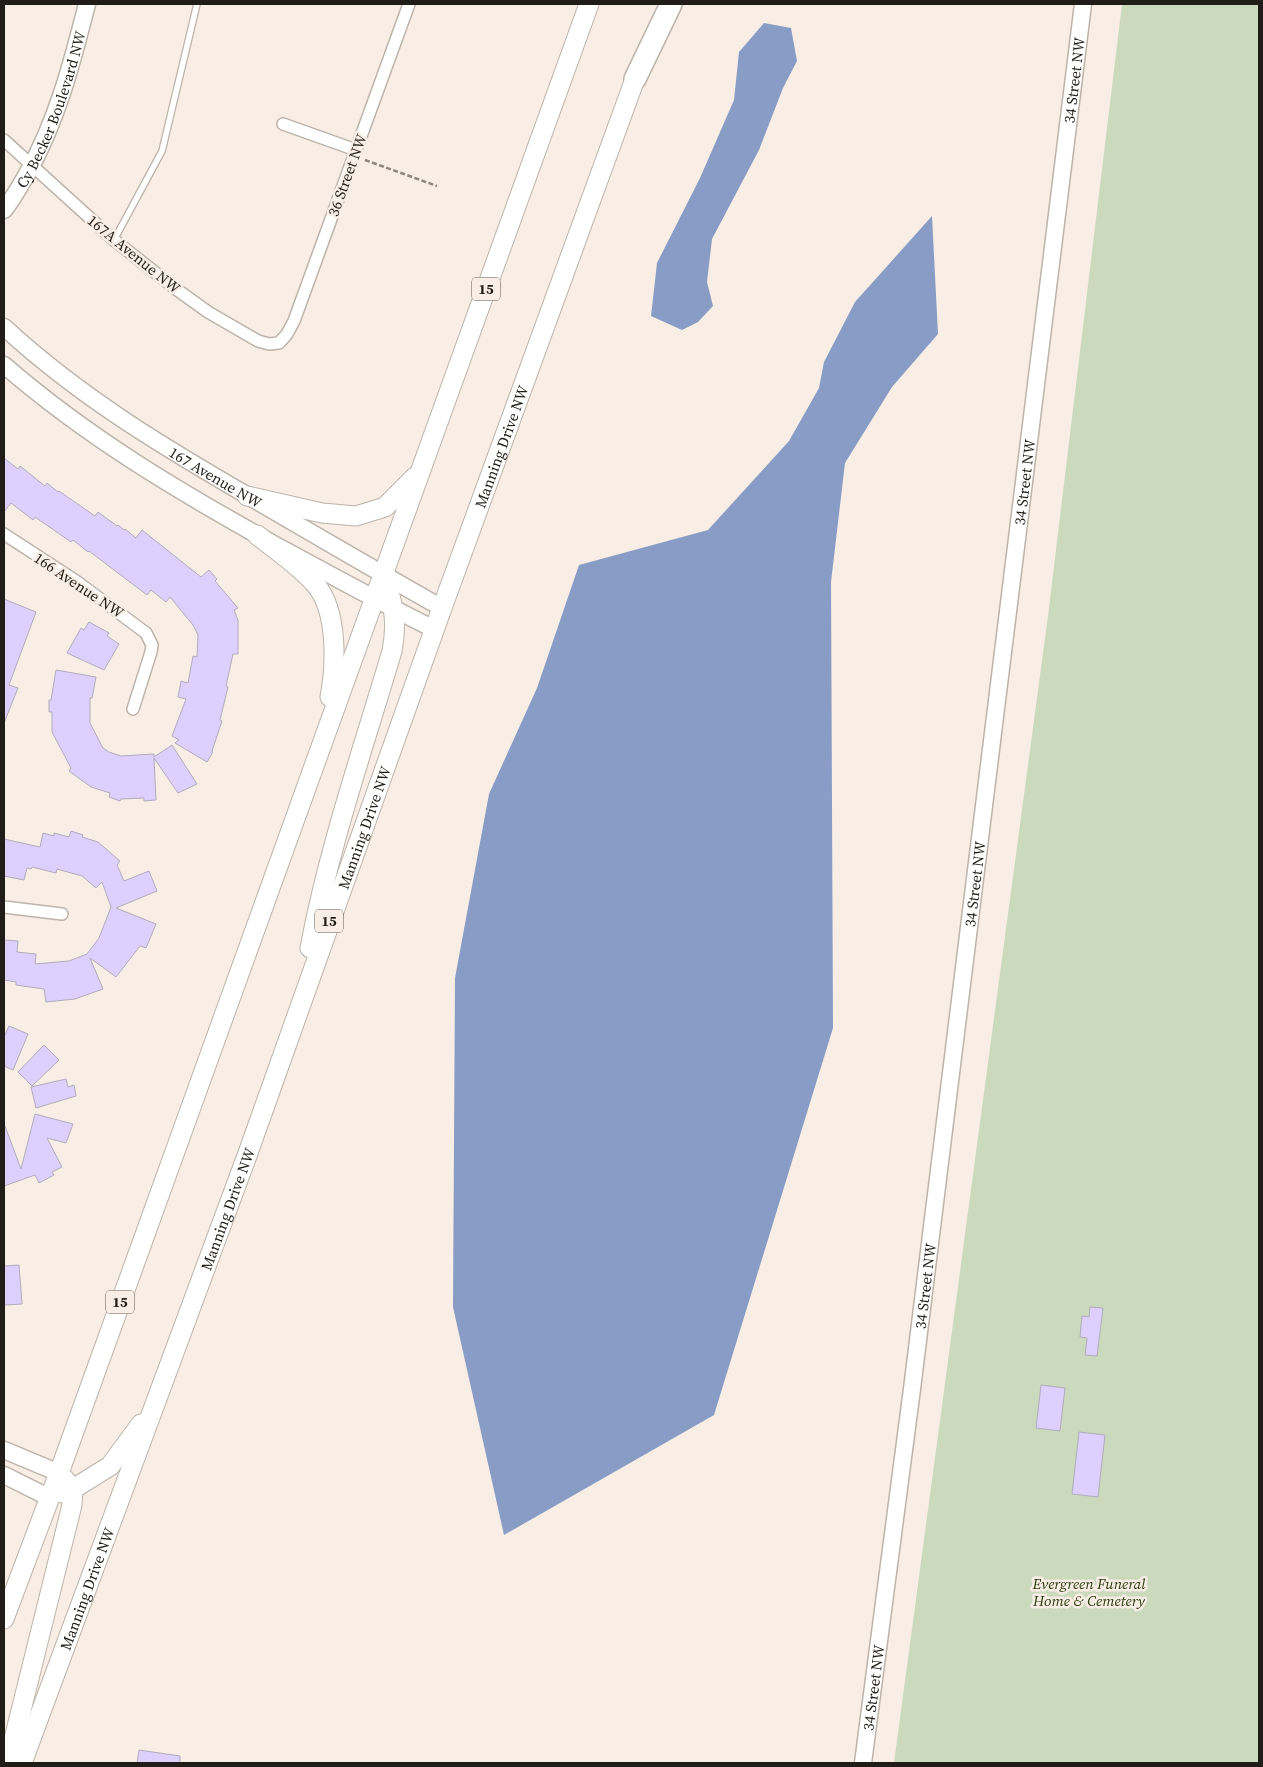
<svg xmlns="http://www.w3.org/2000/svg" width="1263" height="1767" viewBox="0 0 1263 1767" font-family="'Source Serif 4',serif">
<rect width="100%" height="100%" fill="#f8eee5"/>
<polygon fill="#cbdabd" points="1122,4 1259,4 1259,1763 894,1763 1048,616"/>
<g fill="#889cc5">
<polygon points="764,23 791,28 797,61 783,88 759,150 712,239 707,282 713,306 698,322 682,330 651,316 657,263 700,178 734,100 739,52"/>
<polygon points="932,216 938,334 892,387 845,463 831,582 833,1028 714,1415 504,1535 453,1307 455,978 489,794 537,688 579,565 708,530 789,441 819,388 824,362 855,302"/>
</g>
<g fill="#ded0fe" stroke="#b0adb8">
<polygon points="4,458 18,469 20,466 45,486 47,483 58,492 59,491 95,516 98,512 117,526 118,525 124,530 125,529 136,538 142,530 201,577 209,570 217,579 215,581 238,608 234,610 238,620 238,654 233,654 226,686 228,687 220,720 222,721 212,751 213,752 207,762 175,743 179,740 172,736 186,699 178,697 181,681 188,683 193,656 197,657 198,635 193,625 170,597 166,602 151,590 147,595 89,551 88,552 73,540 71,542 35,517 33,520 11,503 4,512"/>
<polygon points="4,599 36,612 9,685 18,688 4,723"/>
<polygon points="89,622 109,633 107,636 119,644 104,670 67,653 81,628 84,630"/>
<polygon points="56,670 96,677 92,698 90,698 90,723 103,748 109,752 121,756 154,754 154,757 172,745 197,784 178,793 154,758 156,800 144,801 144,798 121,799 120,801 109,797 110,793 91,787 69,771 71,768 52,732 52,712 49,712 49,700 51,700"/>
<polygon points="71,831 83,835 82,837 98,842 120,861 117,865 124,881 149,871 157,891 116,908 156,924 146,948 140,946 116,977 90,958 103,989 75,999 46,1002 44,989 16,985 16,982 4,980 4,940 18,941 17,952 36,954 35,964 69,961 87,954 99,938 111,907 102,882 96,888 82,876 57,869 56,873 32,867 31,869 27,868 24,880 4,876 4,839 40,847 43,833 54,836 54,833 69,837"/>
<polygon points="9,1026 28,1034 13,1070 4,1066 4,1037"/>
<polygon points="44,1045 59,1060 32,1086 18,1072"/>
<polygon points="66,1079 68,1087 74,1085 76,1096 36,1108 31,1087"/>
<polygon points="35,1114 73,1124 66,1143 47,1138 62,1167 52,1172 54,1175 39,1183 35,1175 4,1186 4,1126 5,1126 21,1169"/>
<polygon points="19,1265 22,1304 4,1305 4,1266"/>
<polygon points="1090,1307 1103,1308 1097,1356 1085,1355 1087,1338 1080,1337 1082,1316 1089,1317"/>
<polygon points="1041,1385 1065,1388 1060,1431 1036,1428"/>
<polygon points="1079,1432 1105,1435 1098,1497 1072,1494"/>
<polygon points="139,1750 180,1756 180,1763 137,1763"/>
</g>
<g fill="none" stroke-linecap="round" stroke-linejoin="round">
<g stroke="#bcb3a9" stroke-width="8">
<polyline id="lane" points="114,240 162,151 197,4"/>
</g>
<g stroke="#bcb3a9" stroke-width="14">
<g id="street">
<polyline points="283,124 356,150"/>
<polyline points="4,140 114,240 176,289 208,312 258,341 269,344 279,343 287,334 294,321 409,4"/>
<polyline points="4,534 76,581 146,633 152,645 151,652 133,709"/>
<polyline points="4,907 62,914"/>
</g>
</g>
<g stroke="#bcb3a9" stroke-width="19">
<g id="secondary">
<path id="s1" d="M4,210C13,199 20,186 27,174C57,121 72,63 87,4"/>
<path id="s2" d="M4,327C82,399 170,451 262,504C322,539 382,574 442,608"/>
<path d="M4,365C88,438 180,492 277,546C329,574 381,603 434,629"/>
<polyline points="4,1450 59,1473"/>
<polyline points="4,1475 48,1497"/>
<path id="s3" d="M863,1763L912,1389L1083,4"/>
</g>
</g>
<g stroke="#bcb3a9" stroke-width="21">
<g id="primary">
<polyline points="247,496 322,513 356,516 385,507 415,477"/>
<path d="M257,535C277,551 300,566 316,585C338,612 336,665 330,697"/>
<path d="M310,948C329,847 363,749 392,651C398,619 393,605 384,575"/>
<polyline points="62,1493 73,1489 110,1466 141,1424"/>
<polyline points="4,1619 59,1473 589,4"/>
<polyline points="8,1763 72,1505 73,1489 59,1473"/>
<path id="s4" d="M22,1763L248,1153L442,608L635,79"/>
</g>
</g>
<g stroke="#bcb3a9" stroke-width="24">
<polyline id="highway" points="635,79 671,4"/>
</g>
<polyline stroke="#8c867f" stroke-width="2.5" stroke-dasharray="5 2.5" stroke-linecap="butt" points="365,160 437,186"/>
<use href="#lane" stroke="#fff" stroke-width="5.5"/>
<use href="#street" stroke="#fff" stroke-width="11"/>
<use href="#secondary" stroke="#fff" stroke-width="16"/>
<use href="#primary" stroke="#fff" stroke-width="19"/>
<use href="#highway" stroke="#fff" stroke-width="21"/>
</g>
<g text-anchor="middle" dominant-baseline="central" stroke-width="5" stroke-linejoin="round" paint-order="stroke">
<g fill="#f8eee5" stroke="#615c56" stroke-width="1">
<rect x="472" y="277.5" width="28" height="23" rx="4"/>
<rect x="315" y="909.5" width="28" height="23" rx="4"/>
<rect x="106" y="1290.5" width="28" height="23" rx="4"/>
</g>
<g font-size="14" font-weight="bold" fill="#201d19">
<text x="486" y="289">15</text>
<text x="329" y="921">15</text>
<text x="120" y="1302">15</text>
</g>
<g font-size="15" fill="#201d19" stroke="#f8eee5">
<text stroke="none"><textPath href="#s3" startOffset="1696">34 Street NW</textPath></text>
<text stroke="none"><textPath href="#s1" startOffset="112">Cy Becker Boulevard NW</textPath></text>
<text transform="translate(347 175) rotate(-70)">36 Street NW</text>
<text transform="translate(134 254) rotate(39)">167A Avenue NW</text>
<text stroke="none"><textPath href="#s4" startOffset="1401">Manning Drive NW</textPath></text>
<text stroke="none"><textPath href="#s2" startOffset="260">167 Avenue NW</textPath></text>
<text stroke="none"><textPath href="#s3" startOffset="1291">34 Street NW</textPath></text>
<text transform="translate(79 585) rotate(34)">166 Avenue NW</text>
<text stroke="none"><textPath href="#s4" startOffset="996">Manning Drive NW</textPath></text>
<text stroke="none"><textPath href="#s3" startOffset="886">34 Street NW</textPath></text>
<text stroke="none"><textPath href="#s4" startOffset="591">Manning Drive NW</textPath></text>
<text stroke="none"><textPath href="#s3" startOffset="481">34 Street NW</textPath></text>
<text stroke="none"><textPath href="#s4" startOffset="186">Manning Drive NW</textPath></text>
<text stroke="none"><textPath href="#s3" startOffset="76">34 Street NW</textPath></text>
</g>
<g font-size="15" font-style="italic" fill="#293d0e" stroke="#f8eee5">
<text x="1089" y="1583">Evergreen Funeral<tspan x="1089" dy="17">Home &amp; Cemetery</tspan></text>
</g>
</g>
<rect width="1263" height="1767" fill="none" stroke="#201d19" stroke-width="10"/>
</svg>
